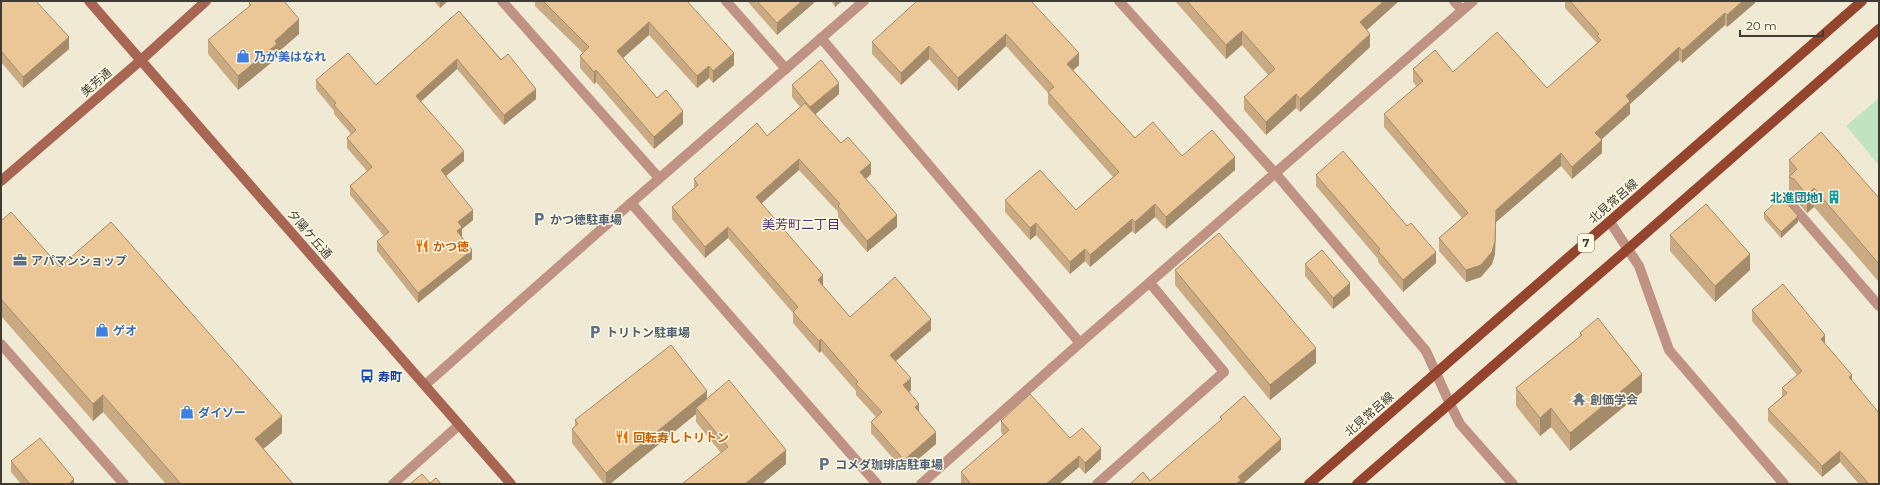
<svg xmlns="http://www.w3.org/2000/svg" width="1880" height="485" viewBox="0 0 1880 485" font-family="Montserrat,'Noto Sans JP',sans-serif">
<rect width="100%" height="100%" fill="#f0ead5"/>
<polygon fill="#c2e3c1" points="1879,98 1879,165 1846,126"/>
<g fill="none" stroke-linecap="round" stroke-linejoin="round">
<g stroke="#c09284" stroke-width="10">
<polyline points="1789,202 1879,306"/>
<polyline points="1450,404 1460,424 1513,484"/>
<polyline points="1097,484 1224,372 1150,283"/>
</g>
<g stroke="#c09284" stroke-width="10">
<polyline points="502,1 659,178"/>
<polyline points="726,1 786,69"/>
<polyline points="1119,1 1276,174 1426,351 1450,404"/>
<polyline points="1454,1 1462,10"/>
<polyline points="821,38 1080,343"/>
<polyline points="631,203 877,484"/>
<polyline points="1610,222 1639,266 1669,350 1784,484"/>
<polyline points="1,344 124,484"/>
<polyline points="425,385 631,203 864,1"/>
<polyline points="393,484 459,425"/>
<polyline points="921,484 1080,343 1473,1"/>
</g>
<g stroke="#a86652" stroke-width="10">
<polyline points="89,1 511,484"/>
<polyline points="1,181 140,61 206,1"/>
</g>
<g stroke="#95452d" stroke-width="10">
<polyline points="1309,484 1862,1"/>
<polyline points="1357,484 1629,248 1879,29"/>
</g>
</g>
<g fill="#caaa82">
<polygon points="1,1 69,49 23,88 1,62"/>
<polygon points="434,1 448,1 440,8"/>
<polygon points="535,1 687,1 734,65 713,83 709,78 697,88 649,35 623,58 657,98 683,124 654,149 596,82 594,84 580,68 580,56 583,53 535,6"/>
<polygon points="747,1 816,1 777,35"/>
<polygon points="831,1 842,1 835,7"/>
<polygon points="1175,1 1399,1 1367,30 1370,47 1300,112 1296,108 1266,135 1244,110 1244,97 1268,75 1242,45 1226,59"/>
<polygon points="1565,1 1755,1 1755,3 1727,27 1725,25 1682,63 1679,60 1630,104 1630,114 1601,140 1602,153 1572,179 1561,166 1496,222 1495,254 1492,264 1481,277 1466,282 1439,251 1439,238 1462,218 1384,127 1384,114 1417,87 1413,82 1413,69 1453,72 1547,88 1597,43 1565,8"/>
<polygon points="982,2 1079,65 1073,70 1135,138 1182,156 1235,170 1166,229 1155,217 1135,234 1132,231 1090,267 1085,261 1070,274 1036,235 1030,240 1005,212 1005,200 1076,210 1113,177 1048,104 1048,93 1006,46 958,91 929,59 901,85 872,54 872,42"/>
<polygon points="249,3 299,34 277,53 277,58 238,90 208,54 208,40 249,7"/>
<polygon points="459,11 536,99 504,125 457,69 420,102 464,161 446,176 473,220 462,229 462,237 472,259 418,303 377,251 377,241 384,236 350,195 350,186 367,171 347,148 347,138 351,134 334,114 334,111 316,89 316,80 376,85"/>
<polygon points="792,85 839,94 815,114 841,143 871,174 866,179 897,227 867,252 838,218 838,212 799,170 762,203 823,286 850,317 931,330 896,361 911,390 909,392 919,412 936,444 904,471 871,433 871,422 876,417 856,395 856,391 821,351 819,353 793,323 793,313 728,238 705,258 672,219 672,207 694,189 694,179 767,136 800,107 792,97"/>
<polygon points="1789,160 1879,198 1879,282 1814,207 1807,213 1794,198 1789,196"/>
<polygon points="1316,175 1436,263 1403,292 1378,262 1378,259 1316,186"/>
<polygon points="1784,200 1798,222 1781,238 1764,219 1764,213"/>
<polygon points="1,221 60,267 282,433 263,449 293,484 166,484 103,412 93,421 1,316"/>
<polygon points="1670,235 1750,270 1715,302 1670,251"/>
<polygon points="1305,264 1350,295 1333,309 1305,276"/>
<polygon points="1175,270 1316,363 1270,400 1175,285"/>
<polygon points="1752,310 1825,344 1852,381 1879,484 1859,484 1840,462 1822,477 1768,421 1768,409 1782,397 1782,388 1797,375 1752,321"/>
<polygon points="1580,333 1642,392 1570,451 1551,427 1540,436 1516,406 1516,388 1580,336"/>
<polygon points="707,399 786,464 762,484 682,484 721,453 696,422 696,414 610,484 604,484 572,443 572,429 575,426 575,420"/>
<polygon points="1001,421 1070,438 1101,459 1085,474 1079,467 1059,484 962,484 961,483 961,472 1003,435 1001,432"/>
<polygon points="11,461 74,484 21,484 11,472"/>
</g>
<g fill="#a48b6a">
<polygon points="440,1 448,1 440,8"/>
<polygon points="802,1 816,1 777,35 777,23"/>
<polygon points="835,1 842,1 835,7"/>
<polygon points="1384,1 1399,1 1360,36 1360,22"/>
<polygon points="1743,1 1755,1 1755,3 1727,27 1727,15"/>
<polygon points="1725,13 1725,25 1682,63 1682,51"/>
<polygon points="299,19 299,34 277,53 277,58 238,90 238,76 275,41"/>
<polygon points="649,22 649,35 617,63 617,51"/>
<polygon points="1242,31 1242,45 1226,59 1226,45"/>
<polygon points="1006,34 1006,46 958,91 958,78"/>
<polygon points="1370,34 1370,47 1300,112 1300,99"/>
<polygon points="69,37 69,49 23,88 23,77"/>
<polygon points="929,46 929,59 901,85 901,73"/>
<polygon points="1679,47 1679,60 1630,104 1630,114 1595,145 1595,133 1626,96"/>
<polygon points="734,53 734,65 713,83 713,71"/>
<polygon points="1079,53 1079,65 1067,76 1067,64"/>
<polygon points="457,59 457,69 416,106 416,96"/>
<polygon points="709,66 709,78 697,88 697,76"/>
<polygon points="596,70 596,82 594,84 594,72"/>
<polygon points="839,83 839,94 810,119 810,107"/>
<polygon points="536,89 536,99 504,125 504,115"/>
<polygon points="1296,94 1296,108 1266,135 1266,122"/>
<polygon points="683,111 683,124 654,149 654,137"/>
<polygon points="1602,140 1602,153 1572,179 1572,167"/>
<polygon points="464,151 464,161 441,180 441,170"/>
<polygon points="1561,153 1561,166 1496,222 1495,254 1492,264 1481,277 1466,282 1466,270 1496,210"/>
<polygon points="1235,157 1235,170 1166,229 1166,217"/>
<polygon points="799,159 799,170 756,208 756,197"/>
<polygon points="871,163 871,174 860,184 860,172"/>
<polygon points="1814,188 1814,207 1807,213 1807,195"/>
<polygon points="1155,204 1155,217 1135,234 1135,222"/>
<polygon points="473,210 473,220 462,229 462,237 457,231 458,222"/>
<polygon points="897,215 897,227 867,252 867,241"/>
<polygon points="1798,216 1798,222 1781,238 1781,232"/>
<polygon points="1132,219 1132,231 1090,267 1090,255"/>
<polygon points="1036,223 1036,235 1030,240 1030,228"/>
<polygon points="728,227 728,238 705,258 705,247"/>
<polygon points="1085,249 1085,261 1070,274 1070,262"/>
<polygon points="472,250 472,259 418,303 418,293"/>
<polygon points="1436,252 1436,263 1403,292 1403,280"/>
<polygon points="1750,254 1750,270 1715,302 1715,286"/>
<polygon points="823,275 823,287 818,280"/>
<polygon points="1350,283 1350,295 1333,309 1333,298"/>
<polygon points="931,319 931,330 890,366 890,355"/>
<polygon points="1825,335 1825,346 1821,339"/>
<polygon points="821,339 821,351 819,353 819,341"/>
<polygon points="1316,348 1316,363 1270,400 1270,385"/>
<polygon points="1642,374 1642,392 1570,451 1570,433"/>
<polygon points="1852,375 1852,386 1849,377"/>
<polygon points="911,378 911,390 903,397 903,385"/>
<polygon points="707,391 707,405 696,408 696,414 610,484 606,484 606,473"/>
<polygon points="103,395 103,412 93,421 93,404"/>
<polygon points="919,404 919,415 915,407"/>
<polygon points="1551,408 1551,427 1540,436 1540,418"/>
<polygon points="282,416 282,433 255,456 255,439"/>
<polygon points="936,432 936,444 904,471 904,460"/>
<polygon points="1281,439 1281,450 1243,484 1236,484 1238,477"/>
<polygon points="1101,448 1101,459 1085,474 1085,463"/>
<polygon points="786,450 786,464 762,484 745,484"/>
<polygon points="1840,451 1840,462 1822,477 1822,466"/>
<polygon points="1079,456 1079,467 1059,484 1046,484"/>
<polygon points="74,479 74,484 69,484"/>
</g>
<g fill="#ebc697" stroke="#a48b6a">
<polygon points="1,1 36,1 69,37 23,77 1,51"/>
<polygon points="251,1 284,1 299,19 275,41 277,44 238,76 208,40 251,5 249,3"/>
<polygon points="543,1 687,1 734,53 713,71 709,66 697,76 649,22 617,51 657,98 666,90 683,111 654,137 596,70 594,72 580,56 589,47"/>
<polygon points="757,1 802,1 777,23"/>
<polygon points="917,1 981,1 982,2 984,1 1031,1 1079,53 1067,64 1135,138 1153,122 1182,156 1212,130 1235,157 1166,217 1155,204 1135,222 1132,219 1090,255 1085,249 1070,262 1036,223 1030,228 1005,200 1040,170 1076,210 1119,172 1048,92 1054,87 1006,34 958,78 929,46 901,73 872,42"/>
<polygon points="1187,1 1384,1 1360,22 1370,34 1300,99 1296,94 1266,122 1244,97 1275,69 1242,31 1226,45"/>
<polygon points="1570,1 1743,1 1727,15 1725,13 1682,51 1679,47 1626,96 1630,101 1595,133 1602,140 1572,167 1561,153 1496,210 1495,241 1492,252 1481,265 1466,270 1439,238 1468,213 1384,114 1423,81 1413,69 1435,50 1453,72 1497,32 1547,88 1601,40 1597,36 1599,34"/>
<polygon points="459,11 501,60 508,54 536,89 504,115 457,59 416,96 464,151 441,170 473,210 458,222 462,227 457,231 472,250 418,293 377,241 389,232 350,186 372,167 347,138 356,130 334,105 336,103 316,80 348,53 376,85"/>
<polygon points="821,60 839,83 810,107 792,85"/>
<polygon points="805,103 841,143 848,137 871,163 860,172 897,215 867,241 838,206 840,204 799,159 756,197 823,275 818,280 850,317 895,277 931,319 890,355 911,378 903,385 919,404 915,407 936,432 904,460 871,422 882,412 856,384 858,382 821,339 819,341 793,312 798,307 728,227 705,247 672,207 698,185 694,179 757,123 767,136"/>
<polygon points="1821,132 1879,198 1879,264 1814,188 1807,195 1794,179 1789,177 1797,169 1789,160"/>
<polygon points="1343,151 1407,226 1411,223 1436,252 1403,280 1378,251 1380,249 1316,175"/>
<polygon points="1783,195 1784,200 1798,216 1781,232 1764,213"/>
<polygon points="1706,204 1750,254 1715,286 1670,235"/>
<polygon points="11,212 60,267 111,222 282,416 255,439 293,484 181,484 103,395 93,404 1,299 1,221"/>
<polygon points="1219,233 1316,348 1270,385 1175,270"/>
<polygon points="1322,250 1350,283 1333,298 1305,264"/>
<polygon points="1783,284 1825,335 1821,339 1852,375 1849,377 1879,413 1879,484 1869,484 1840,451 1822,466 1768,409 1787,393 1782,388 1802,371 1752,310"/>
<polygon points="1598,318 1642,374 1570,433 1551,408 1540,418 1516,388 1582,335 1580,333"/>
<polygon points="671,345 707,391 606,473 572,429 578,424 575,420"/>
<polygon points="729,380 786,450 745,484 682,484 728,447 696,408"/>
<polygon points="1030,394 1070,438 1082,428 1101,448 1085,463 1079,456 1046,484 971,484 961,472 1009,430 1001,421"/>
<polygon points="1244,396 1281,439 1238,477 1241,480 1236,484 1130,484 1143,472 1150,481 1222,419 1220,417"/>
<polygon points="40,438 74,479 69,484 70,484 30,484 11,461"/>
<polygon points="422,474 430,483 436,478 441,484 410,484"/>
</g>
<defs>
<g id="shop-bare" transform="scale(1.08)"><path d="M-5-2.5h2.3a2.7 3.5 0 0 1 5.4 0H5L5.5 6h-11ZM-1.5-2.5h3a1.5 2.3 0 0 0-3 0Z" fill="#3f7fe0" stroke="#fdf8e2" stroke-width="2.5" paint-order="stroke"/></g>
<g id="building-bare" transform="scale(1.08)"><path d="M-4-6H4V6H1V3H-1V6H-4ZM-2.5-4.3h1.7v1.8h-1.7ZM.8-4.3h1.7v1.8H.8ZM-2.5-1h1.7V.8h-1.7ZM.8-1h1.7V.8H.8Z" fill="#0f9aa8" stroke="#fdf8e2" stroke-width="2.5" paint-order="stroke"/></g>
<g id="parking-bare" transform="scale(1.08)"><path d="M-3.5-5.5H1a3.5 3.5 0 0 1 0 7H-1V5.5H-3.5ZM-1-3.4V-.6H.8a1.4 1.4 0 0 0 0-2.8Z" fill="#5c6f8a" stroke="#fdf8e2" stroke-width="2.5" paint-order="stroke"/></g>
<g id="restaurant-bare" transform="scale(1.08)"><path d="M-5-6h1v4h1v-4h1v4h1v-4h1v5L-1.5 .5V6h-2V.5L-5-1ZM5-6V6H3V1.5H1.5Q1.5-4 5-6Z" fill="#e8710a" stroke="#fdf8e2" stroke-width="2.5" paint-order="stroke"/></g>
<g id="office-bare" transform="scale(1.08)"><path d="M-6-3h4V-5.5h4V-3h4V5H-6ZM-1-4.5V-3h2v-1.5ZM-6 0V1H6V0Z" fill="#5c6f8a" stroke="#fdf8e2" stroke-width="2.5" paint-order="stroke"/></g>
<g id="bus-bare" transform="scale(1.08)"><path d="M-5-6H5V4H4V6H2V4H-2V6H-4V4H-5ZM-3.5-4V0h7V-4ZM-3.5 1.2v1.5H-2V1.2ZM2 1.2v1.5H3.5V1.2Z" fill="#1a4fb4" stroke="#fdf8e2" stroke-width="2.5" paint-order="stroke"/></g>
<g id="temple-bare" transform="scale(1.08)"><path d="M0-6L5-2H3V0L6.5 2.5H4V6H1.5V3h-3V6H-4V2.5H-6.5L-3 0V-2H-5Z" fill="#6b7280" stroke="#fdf8e2" stroke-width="2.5" paint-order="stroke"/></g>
</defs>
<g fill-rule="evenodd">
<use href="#shop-bare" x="243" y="56"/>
<use href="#building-bare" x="1834" y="197"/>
<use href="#parking-bare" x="539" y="219"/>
<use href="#restaurant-bare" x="422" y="246"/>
<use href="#office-bare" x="20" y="260"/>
<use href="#shop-bare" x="102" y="330"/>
<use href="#parking-bare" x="595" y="332"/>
<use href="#bus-bare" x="367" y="376"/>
<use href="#temple-bare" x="1579" y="399"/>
<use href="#shop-bare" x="187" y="412"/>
<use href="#restaurant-bare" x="622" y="437"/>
<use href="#parking-bare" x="824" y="464"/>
</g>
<g text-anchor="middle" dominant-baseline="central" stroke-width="3" stroke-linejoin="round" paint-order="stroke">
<rect fill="#fdf8e2" stroke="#777468" stroke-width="1" x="1578" y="234" width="16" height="18" rx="3"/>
<g font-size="11" font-weight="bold" fill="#3d3b33">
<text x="1586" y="243">7</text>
</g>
<g font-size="12" font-weight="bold" fill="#366cbe" stroke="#fdf8e2" text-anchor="start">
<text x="254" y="56">乃が美はなれ</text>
<text x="113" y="330">ゲオ</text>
<text x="198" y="412">ダイソー</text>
</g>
<g font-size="12" fill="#3d3b33" stroke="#fdf8e2">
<text transform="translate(96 82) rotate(-41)">美芳通</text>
<text transform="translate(1613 201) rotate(-41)">北見常呂線</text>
<text transform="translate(310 234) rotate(49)">夕陽ケ丘通</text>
<text transform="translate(1369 414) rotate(-41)">北見常呂線</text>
</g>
<g font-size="12" font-weight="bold" fill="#0d838f" stroke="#fdf8e2" text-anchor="end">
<text x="1823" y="197">北進団地1</text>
</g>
<g font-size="12" font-weight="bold" fill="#4e5e75" stroke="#fdf8e2" text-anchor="start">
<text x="550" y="219">かつ徳駐車場</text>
<text x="31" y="260">アパマンショップ</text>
<text x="606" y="332">トリトン駐車場</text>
<text x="835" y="464">コメダ珈琲店駐車場</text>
</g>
<g font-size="12" font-weight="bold" fill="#c56008" stroke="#fdf8e2" text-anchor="start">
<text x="433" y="246">かつ徳</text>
<text x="633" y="437">回転寿しトリトン</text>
</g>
<g font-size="12" font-weight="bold" fill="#164399" stroke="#fdf8e2" text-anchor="start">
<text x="378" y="376">寿町</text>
</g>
<g font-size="12" font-weight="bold" fill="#5b616d" stroke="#fdf8e2" text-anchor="start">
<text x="1590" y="399">創価学会</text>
</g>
<g font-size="13" fill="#51336d" stroke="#fdf8e2">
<text x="801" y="224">美芳町二丁目</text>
</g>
</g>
<rect width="1880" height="485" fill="none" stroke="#3d3b33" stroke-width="4"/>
<path d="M1740 30v6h83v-6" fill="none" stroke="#3d3b33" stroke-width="2"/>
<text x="1746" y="30" font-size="12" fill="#3d3b33" stroke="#fdf8e2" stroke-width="3" paint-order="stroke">20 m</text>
</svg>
